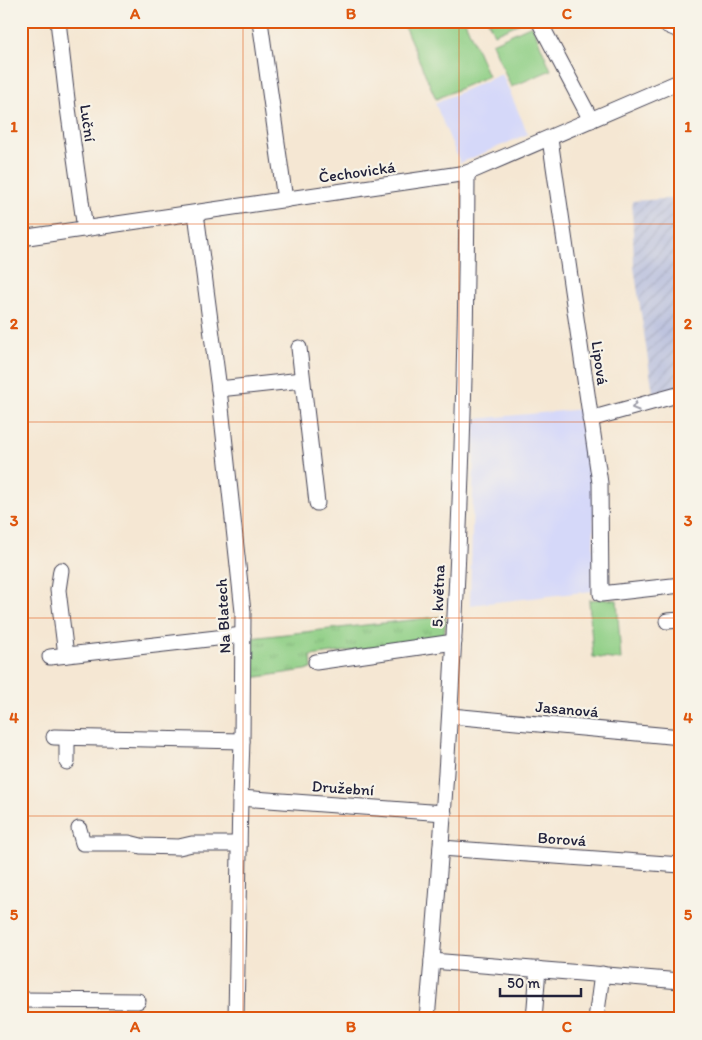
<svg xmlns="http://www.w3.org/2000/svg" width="702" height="1040" viewBox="0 0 702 1040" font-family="Itim,sans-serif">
<defs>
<pattern id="industrial-furrows" width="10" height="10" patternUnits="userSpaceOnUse" patternTransform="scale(1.25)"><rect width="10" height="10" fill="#bdc3de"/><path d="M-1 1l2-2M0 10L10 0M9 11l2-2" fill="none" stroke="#a2a7bf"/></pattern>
<pattern id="grass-tufts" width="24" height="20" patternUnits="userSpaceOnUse" patternTransform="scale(1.25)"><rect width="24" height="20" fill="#90cf86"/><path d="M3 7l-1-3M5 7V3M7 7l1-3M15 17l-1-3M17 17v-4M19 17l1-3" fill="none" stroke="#7cb175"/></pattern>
</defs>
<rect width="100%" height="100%" fill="#f7f3e8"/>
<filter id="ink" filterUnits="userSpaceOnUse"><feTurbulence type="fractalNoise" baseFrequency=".02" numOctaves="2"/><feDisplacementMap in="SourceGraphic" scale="10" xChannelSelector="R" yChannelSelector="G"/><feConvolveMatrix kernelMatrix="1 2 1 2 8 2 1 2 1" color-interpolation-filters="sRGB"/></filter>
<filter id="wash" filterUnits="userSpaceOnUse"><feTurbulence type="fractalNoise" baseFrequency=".0096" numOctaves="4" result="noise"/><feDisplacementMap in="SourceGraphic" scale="20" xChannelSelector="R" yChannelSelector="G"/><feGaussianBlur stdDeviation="1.12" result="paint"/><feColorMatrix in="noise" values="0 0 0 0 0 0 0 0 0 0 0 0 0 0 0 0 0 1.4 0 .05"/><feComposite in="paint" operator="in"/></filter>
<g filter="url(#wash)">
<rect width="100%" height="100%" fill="#f5e7d3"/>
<g fill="#d5d8f9">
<polygon points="502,74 528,134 460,163 435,103"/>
<polygon points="584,409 595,489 592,591 470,605 475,419"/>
</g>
<polygon fill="url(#industrial-furrows)" points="681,198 681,386 653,393 634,267 632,201"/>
<polygon fill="url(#grass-tufts)" stroke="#597860" points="446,616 444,638 311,656 312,669 251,678 250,638"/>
<g fill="#90cf86" stroke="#597860">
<polygon points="402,21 465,21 488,76 436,99"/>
<polygon points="488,21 525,21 494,34"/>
<polygon points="532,25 551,70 511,87 492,43"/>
<polygon points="601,599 617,600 621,660 593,657 589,600"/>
</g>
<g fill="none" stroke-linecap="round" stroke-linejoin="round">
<polyline stroke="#52becd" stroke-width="3" points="677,88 681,96"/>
</g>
</g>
<g filter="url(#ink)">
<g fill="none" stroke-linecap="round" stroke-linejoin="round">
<g stroke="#424052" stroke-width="17">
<g id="minor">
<polyline points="58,21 68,108 85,229"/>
<polyline points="260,21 285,200"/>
<polyline points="539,21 591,120"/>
<polyline points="658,21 681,31"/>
<polyline points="550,139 600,483 601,594 681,585"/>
<polyline points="196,213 219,389 243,612 242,741 240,798 236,1019"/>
<polyline points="21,238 467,173 681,81"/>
<polyline points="299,348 317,503"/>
<polyline points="219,389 302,380"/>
<polyline points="590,419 681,394"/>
<polyline points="61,570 58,590 66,655"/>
<polyline points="667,621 681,620"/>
<polyline points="50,657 243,635"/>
<polyline points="316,662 454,642"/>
<polyline points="451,716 681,737"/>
<polyline points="54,737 242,741"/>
<polyline points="67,738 67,762"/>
<polyline points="240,798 444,813"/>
<polyline points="79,829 83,843 129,843 141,846 179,847 192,844 239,844"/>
<polyline points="441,848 681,865"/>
<polyline points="432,961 681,981"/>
<polyline points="21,1000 138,1001"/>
<path d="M427,1019C452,737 466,455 467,173"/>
<polyline points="534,1019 538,969"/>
<polyline points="596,1019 602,974"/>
</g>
</g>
<use href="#minor" stroke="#fff" stroke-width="15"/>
</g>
<defs><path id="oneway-chevron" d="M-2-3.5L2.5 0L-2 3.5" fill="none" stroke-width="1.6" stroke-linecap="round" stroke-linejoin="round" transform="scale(1.25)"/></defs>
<use stroke="#9c9ca7" href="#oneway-chevron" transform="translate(635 407) rotate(164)"/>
</g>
<path fill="none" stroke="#de560e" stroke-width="1" stroke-opacity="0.55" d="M243,21V1019M459,21V1019M21,224H681M21,422H681M21,618H681M21,816H681"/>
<g text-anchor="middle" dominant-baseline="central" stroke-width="4.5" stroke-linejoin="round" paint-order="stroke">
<g font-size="16" fill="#22223b" stroke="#f7f3e8">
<text transform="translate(88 123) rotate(82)">Luční</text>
<text transform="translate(357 172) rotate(-8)">Čechovická</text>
<text transform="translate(600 363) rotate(82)">Lipová</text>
<text transform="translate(438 596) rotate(-88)">5. května</text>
<text transform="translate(223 616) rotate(-93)">Na Blatech</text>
<text transform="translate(567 709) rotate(5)">Jasanová</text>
<text transform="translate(343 788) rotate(4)">Družební</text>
<text transform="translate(562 839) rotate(4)">Borová</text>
</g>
</g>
<rect width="702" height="1040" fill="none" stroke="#f7f3e8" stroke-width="55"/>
<path d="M500 988v8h81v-8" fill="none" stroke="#22223b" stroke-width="2.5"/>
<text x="507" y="988" font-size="15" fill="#22223b" stroke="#f7f3e8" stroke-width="4" paint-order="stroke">50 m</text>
<rect x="28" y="28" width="646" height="984" fill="none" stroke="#de560e" stroke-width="2"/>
<g font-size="16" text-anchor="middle" font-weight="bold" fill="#de560e">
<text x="135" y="19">A</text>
<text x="351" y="19">B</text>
<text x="567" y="19">C</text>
<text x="14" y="132">1</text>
<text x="688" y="132">1</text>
<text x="14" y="329">2</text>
<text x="688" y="329">2</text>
<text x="14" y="526">3</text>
<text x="688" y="526">3</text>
<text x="14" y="723">4</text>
<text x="688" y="723">4</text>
<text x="14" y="920">5</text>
<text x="688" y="920">5</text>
<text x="135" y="1032">A</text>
<text x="351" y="1032">B</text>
<text x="567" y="1032">C</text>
</g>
</svg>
